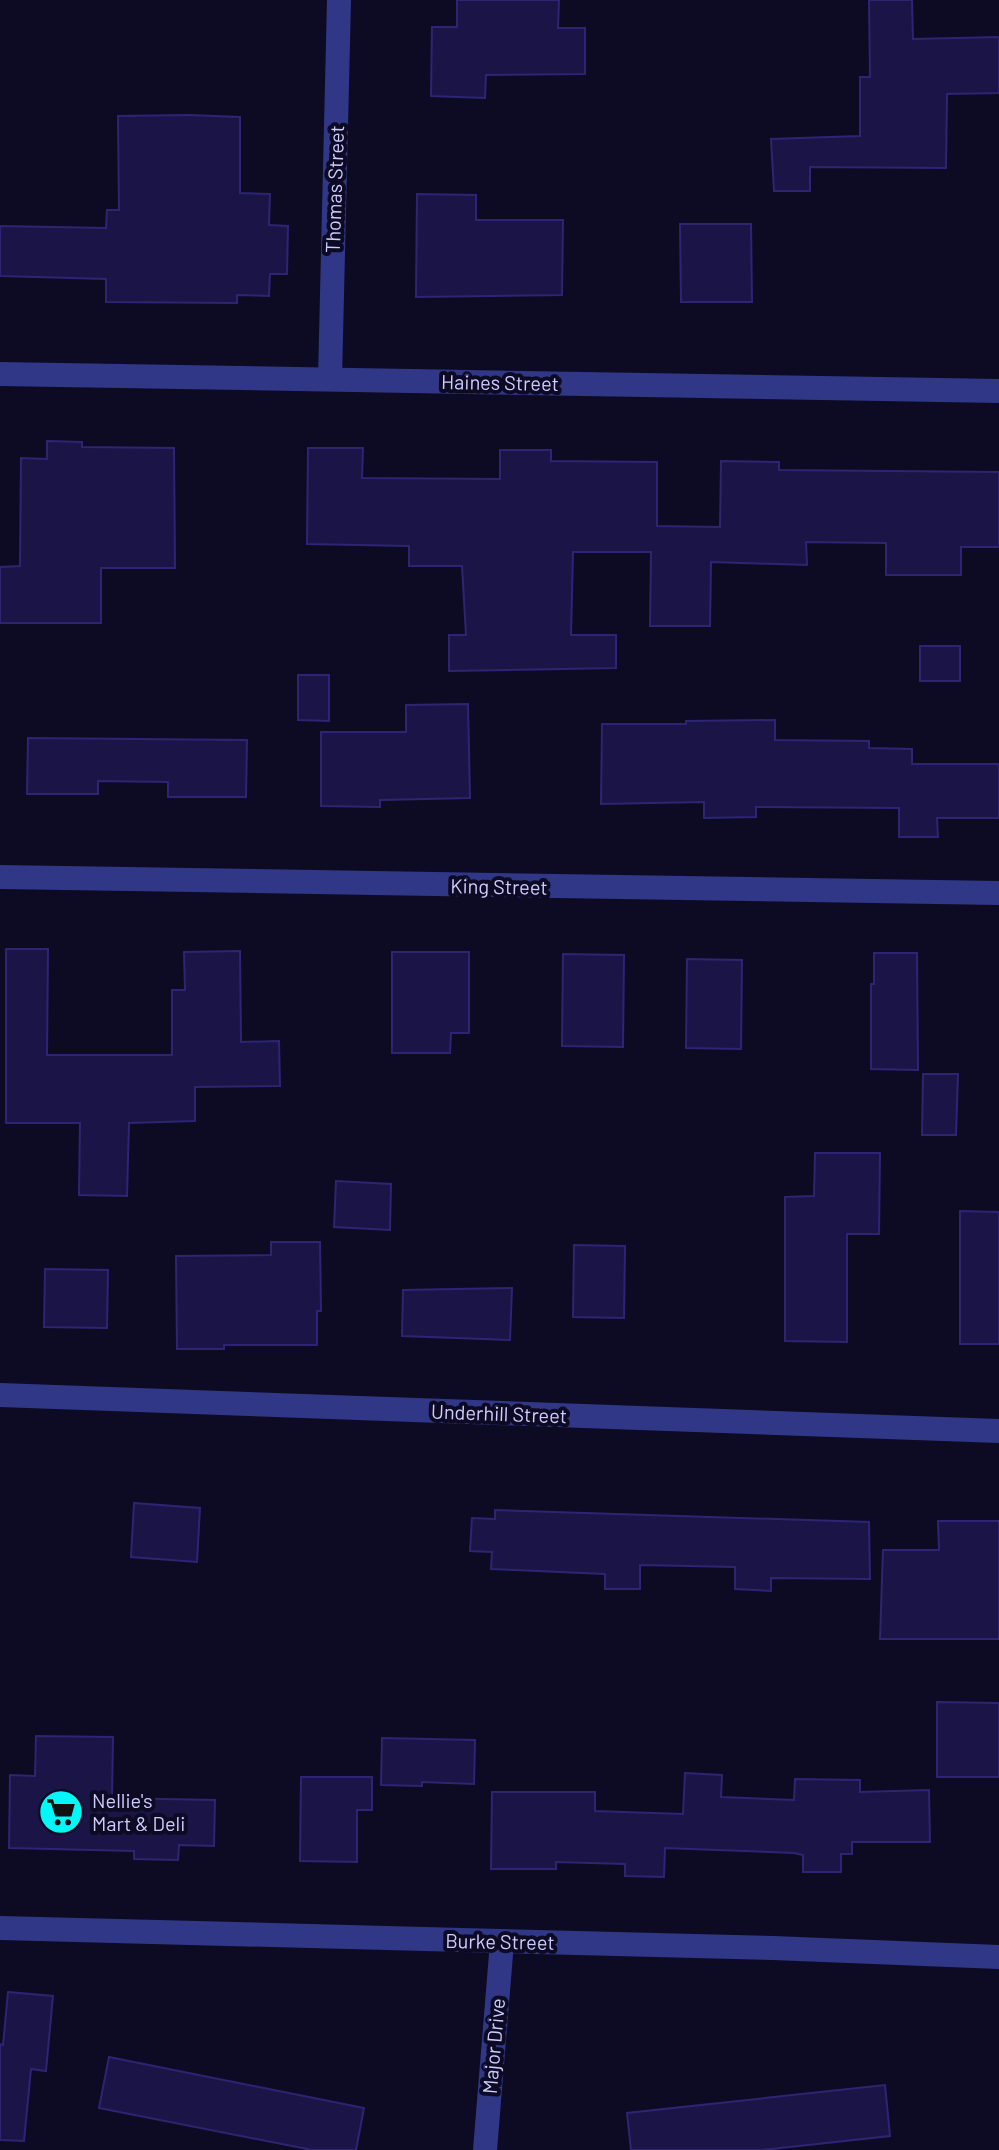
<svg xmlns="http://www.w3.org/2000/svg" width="999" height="2150" viewBox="0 0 999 2150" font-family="Barlow,sans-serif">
<rect width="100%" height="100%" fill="#0d0b23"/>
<g fill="#1a1546" stroke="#2d2574" stroke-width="2">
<polygon points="457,0 559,0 558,28 585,28 585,74 486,75 485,98 431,96 432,27 457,27"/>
<polygon points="869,0 912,0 913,39 999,37 999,93 947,94 946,168 810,167 810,191 774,191 771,139 860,136 860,77 870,77"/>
<polygon points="189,115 240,117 240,193 270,194 269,225 288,226 287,274 270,274 269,296 237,295 237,303 106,302 106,279 0,276 0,226 106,228 107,210 119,210 118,116"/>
<polygon points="417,194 476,195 476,220 563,220 562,295 416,297"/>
<polygon points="680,224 751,224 752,302 681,302"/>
<polygon points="47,441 82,442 82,447 174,448 175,568 101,568 101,623 0,623 0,567 20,566 21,458 47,459"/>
<polygon points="308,448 363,448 362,478 500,479 500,450 551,450 551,461 657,462 657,526 720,527 721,461 779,462 779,470 999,472 999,547 961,547 961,575 886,575 886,543 806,542 807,565 711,562 710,626 650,626 651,552 573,552 571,635 616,635 616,668 449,671 449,635 466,635 462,566 409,566 409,546 307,544"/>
<rect x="920" y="646" width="40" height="35"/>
<polygon points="298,675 329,675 329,721 298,720"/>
<polygon points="468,704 470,798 380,800 380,807 321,806 321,732 406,732 406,705"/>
<polygon points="775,720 775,740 869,741 869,748 912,749 912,764 999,764 999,818 937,818 938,837 899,837 899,808 756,807 756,817 704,818 704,802 601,804 602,724 686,724 686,721"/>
<polygon points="28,738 247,740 246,797 168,797 168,782 98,781 98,794 27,794"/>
<polygon points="6,949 48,949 47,1055 172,1055 172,990 185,990 184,952 240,951 241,1042 279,1041 280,1086 195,1087 195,1121 129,1123 127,1196 79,1195 80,1123 6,1123"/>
<polygon points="392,952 469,952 469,1033 451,1033 450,1053 392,1053"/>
<polygon points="874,953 917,953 918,1070 871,1069 871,984 874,984"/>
<polygon points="563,954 624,955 623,1047 562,1046"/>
<polygon points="687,959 742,960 741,1049 686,1048"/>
<polygon points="923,1074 958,1074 956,1135 922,1135"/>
<polygon points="815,1153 880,1153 879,1234 847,1234 847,1342 785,1341 785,1197 814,1196"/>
<polygon points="336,1181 391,1184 390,1230 334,1227"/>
<polygon points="960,1211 999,1212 999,1344 960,1344"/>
<polygon points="271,1242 320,1242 321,1311 317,1311 317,1345 224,1345 224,1349 177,1349 176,1256 271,1255"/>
<polygon points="574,1245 625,1246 624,1318 573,1317"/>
<polygon points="45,1269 108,1270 107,1328 44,1327"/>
<polygon points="512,1288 510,1340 402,1336 403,1290"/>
<polygon points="134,1503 200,1508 197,1562 131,1557"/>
<polygon points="495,1510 869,1522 870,1579 771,1578 771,1591 735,1589 735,1567 640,1565 640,1589 605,1589 605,1574 491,1569 492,1552 470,1551 472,1518 495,1519"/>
<polygon points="938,1521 999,1521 999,1639 880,1639 883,1550 939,1550"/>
<polygon points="937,1702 999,1703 999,1777 937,1777"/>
<polygon points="36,1736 113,1737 112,1798 215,1800 214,1846 179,1845 178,1860 134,1859 134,1851 9,1848 10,1775 35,1776"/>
<polygon points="382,1738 475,1740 474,1784 422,1782 422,1786 381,1785"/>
<polygon points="685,1773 722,1775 721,1797 794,1800 795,1779 860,1780 860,1792 929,1790 930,1842 852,1842 852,1854 841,1854 841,1872 803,1872 803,1855 794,1853 665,1848 664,1877 625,1876 625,1864 556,1862 556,1869 491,1869 492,1792 595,1792 595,1811 683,1814"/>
<polygon points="301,1777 372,1777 372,1810 357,1810 357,1862 300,1861"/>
<polygon points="8,1992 53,1996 46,2071 31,2069 24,2141 0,2140 0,2044 3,2045"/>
<polygon points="109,2057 364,2108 356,2150 312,2150 99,2108"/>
<polygon points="885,2085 890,2136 762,2150 631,2150 627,2113"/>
</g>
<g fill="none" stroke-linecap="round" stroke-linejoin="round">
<g stroke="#313787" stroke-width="24">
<polyline points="0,374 999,391"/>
<polyline points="330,379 339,0"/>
<polyline points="0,877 999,893"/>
<polyline points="0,1395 999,1431"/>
<polyline points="0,1928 773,1948 999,1957"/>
<polyline points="485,2150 502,1942"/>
</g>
</g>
<defs>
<g id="supermarket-disc" transform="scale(2.3)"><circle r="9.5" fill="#00f8f8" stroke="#0d0b23"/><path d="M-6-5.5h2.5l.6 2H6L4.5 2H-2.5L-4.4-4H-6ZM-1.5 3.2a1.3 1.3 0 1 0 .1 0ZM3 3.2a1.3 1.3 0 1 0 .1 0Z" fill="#111"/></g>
</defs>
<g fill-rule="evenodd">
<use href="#supermarket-disc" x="61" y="1812"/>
</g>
<g text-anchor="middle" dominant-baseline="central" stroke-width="8" stroke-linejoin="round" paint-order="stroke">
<g font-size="20" fill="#cecdff" stroke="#0d0b23">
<text transform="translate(334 189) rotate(-88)">Thomas Street</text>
<text transform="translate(500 382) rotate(1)">Haines Street</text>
<text transform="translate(499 886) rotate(1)">King Street</text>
<text transform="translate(499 1413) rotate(2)">Underhill Street</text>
<text transform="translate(500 1941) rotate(1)">Burke Street</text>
<text transform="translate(493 2046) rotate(-85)">Major Drive</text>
</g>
<g font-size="20" fill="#cecdff" stroke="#0d0b23" text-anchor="start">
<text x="92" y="1800">Nellie's<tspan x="92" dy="23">Mart &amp; Deli</tspan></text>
</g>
</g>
</svg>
